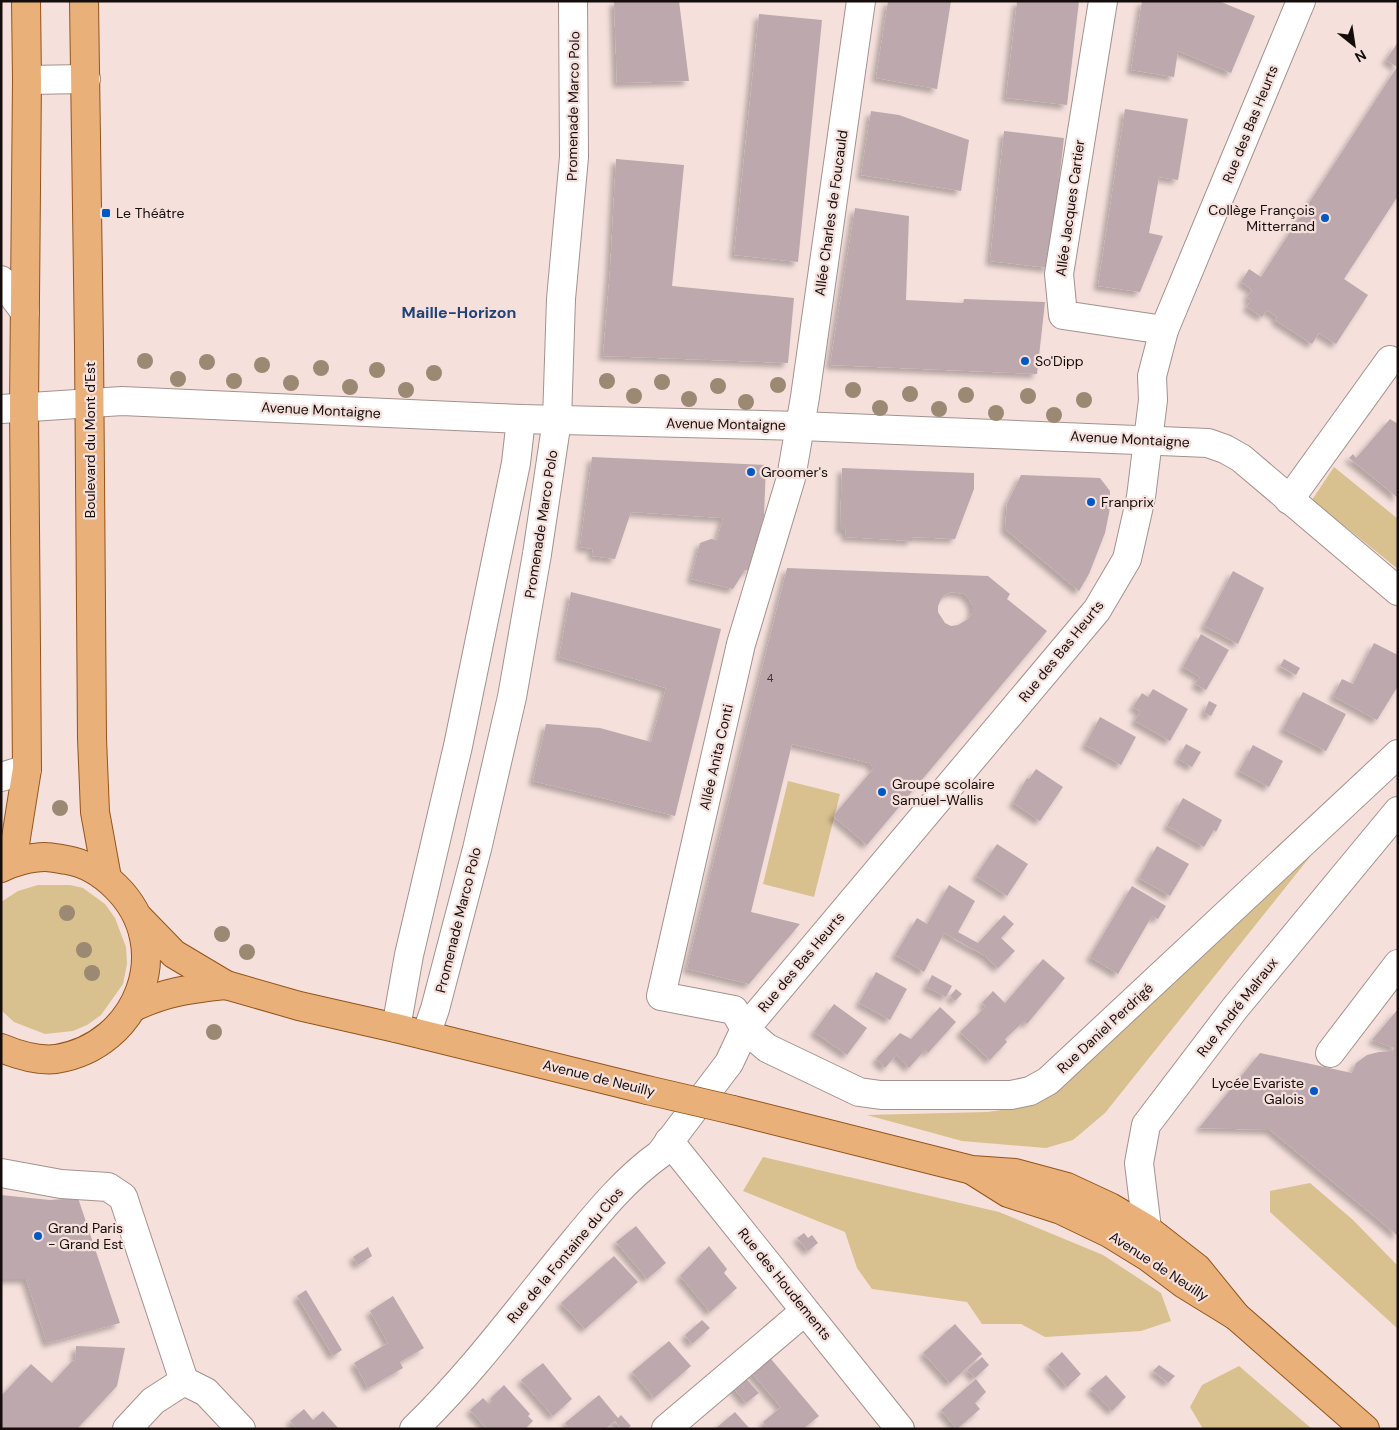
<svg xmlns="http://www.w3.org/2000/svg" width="1399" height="1430" viewBox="0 0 1399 1430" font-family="'DM Sans',sans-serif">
<defs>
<filter id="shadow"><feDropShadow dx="-4.5" dy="4.5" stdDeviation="2.5" flood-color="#0004"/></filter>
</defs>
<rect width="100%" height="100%" fill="#f5e0dc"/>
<g fill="#d8c08f">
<polygon points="1334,467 1398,519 1398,569 1312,500"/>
<polygon points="788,781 840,794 814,897 763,884"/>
<polygon points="1317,848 1105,1113 1073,1140 1046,1148 962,1141 867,1115 988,1112 1027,1106 1057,1091"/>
<polygon points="38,885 70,885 83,888 105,904 115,918 126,947 127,964 123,984 101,1015 87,1025 73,1031 45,1034 14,1022 1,1010 1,902 18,891"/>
<polygon points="763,1157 999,1212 1103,1255 1161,1293 1171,1321 1141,1331 1045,1337 1021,1324 982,1324 967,1302 872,1289 857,1268 845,1232 743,1191"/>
<polygon points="1310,1183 1353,1220 1398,1266 1398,1329 1270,1212 1270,1191"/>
<polygon points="1239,1366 1312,1429 1203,1429 1190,1407 1202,1385"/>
</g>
<g fill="#bda9ad" fill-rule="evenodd" filter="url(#shadow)">
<polygon points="614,1 679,1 689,81 617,83"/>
<polygon points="888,1 951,1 937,89 876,78"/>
<polygon points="1017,1 1079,1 1067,105 1006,98"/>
<polygon points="1142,1 1219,1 1255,16 1231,73 1178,51 1174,77 1131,70"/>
<polygon points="759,14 822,20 798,262 734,255"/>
<polygon points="1398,42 1398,196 1344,279 1368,295 1336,344 1319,333 1312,344 1275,320 1277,317 1267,310 1262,317 1247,307 1251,300 1247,297 1252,290 1241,282 1249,269 1261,277 1397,67 1386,60"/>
<polygon points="1125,109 1188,119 1178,180 1159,177 1149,233 1163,236 1140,292 1098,286"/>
<polygon points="871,111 899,115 969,140 961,191 861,175"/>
<polygon points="1004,131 1064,138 1049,268 990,261"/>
<polygon points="616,159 684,165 672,286 794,298 788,363 603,356 610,271"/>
<polygon points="855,208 909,216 906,300 963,303 964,299 1045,302 1037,374 830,365"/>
<polygon points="1390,419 1398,424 1398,498 1349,458 1353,454 1356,458"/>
<polygon points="592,457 766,465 764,516 749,571 745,570 733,589 691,579 700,543 711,539 717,540 723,518 631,512 615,559 592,556 593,549 580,547"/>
<polygon points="842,468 974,473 974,489 955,539 912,537 912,541 845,537 846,530 840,530"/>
<polygon points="1021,475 1100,478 1110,491 1110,508 1105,533 1089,574 1079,591 1005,529 1007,504"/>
<path d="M787,568L988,576L1010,594L1007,599L1047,631L867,845L833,816L874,768L869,763L792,744L751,912L800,924L749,984L687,969ZM952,592L964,594L969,599L972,605V613L968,619L958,625L951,626L945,623L938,612V606L941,599L946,594Z"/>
<polygon points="1233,571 1264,588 1238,644 1204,626"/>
<polygon points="571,592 721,629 675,816 533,781 546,724 600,728 651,742 666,688 559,657"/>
<polygon points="1201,634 1229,650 1206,690 1195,684 1200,677 1183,667"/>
<polygon points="1374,643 1398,655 1398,686 1377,720 1333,696 1342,679 1353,684"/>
<polygon points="1284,659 1300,668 1296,675 1280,666"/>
<polygon points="1153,689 1188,709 1170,741 1135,721 1140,711 1133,707 1142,693 1148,697"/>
<polygon points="1303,692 1346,714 1326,751 1283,729"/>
<polygon points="1209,701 1217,705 1211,716 1204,713"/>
<polygon points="1100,717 1136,737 1121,765 1085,745"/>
<polygon points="1186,744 1201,752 1192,767 1178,759"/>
<polygon points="1253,745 1283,761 1269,787 1239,771"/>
<polygon points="1036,769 1063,787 1040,821 1013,803 1027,778 1029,779"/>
<polygon points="1183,798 1222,820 1216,832 1214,830 1204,847 1167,826"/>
<polygon points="997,844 1028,864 1007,896 976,876"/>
<polygon points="1157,846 1189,864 1170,896 1139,878"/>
<polygon points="949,885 975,901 958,932 978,943 1004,915 1014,924 1001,938 1015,951 998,968 985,956 944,933 924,972 895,955 917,918 927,924"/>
<polygon points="1132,886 1166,906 1158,919 1152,916 1118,974 1090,957"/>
<polygon points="1043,959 1065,978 1027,1024 1024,1021 1005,1039 1007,1042 990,1060 960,1032 986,1006 982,1003 993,991 1005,1003"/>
<polygon points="876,972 907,989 890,1020 859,1003"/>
<polygon points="932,975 952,986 946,997 926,987"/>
<polygon points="956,989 962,994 955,1001 950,996"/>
<polygon points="834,1004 867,1028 847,1055 814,1032"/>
<polygon points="940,1007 956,1022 928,1053 925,1050 909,1068 896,1055 885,1068 876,1059 900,1033 911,1039"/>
<polygon points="1398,1009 1398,1236 1270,1130 1199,1128 1260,1053 1352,1073 1356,1063 1367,1055 1379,1052 1392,1051 1394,1048 1372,1040"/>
<polygon points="1,1195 50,1200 78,1198 120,1323 47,1343 26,1279 1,1279"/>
<polygon points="636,1226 666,1263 647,1279 616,1242"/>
<polygon points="804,1233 808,1238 812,1235 818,1243 808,1251 797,1238"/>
<polygon points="709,1246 727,1269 724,1273 737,1288 710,1312 680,1276"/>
<polygon points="368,1247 372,1256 358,1265 353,1257"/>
<polygon points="614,1256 638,1282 585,1329 561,1303"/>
<polygon points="306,1290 342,1350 333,1356 297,1296"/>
<polygon points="393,1296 424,1348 400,1362 403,1368 368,1388 354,1363 388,1343 370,1311"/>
<polygon points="702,1320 710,1328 692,1344 685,1335"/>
<polygon points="955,1324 982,1354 950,1383 923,1353"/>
<polygon points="669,1341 691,1366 654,1398 632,1372"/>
<polygon points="76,1346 125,1348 117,1386 77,1429 1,1429 1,1396 31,1364 52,1383 73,1360 75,1362"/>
<polygon points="1062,1352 1081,1374 1067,1387 1048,1365"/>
<polygon points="766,1353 819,1416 803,1429 768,1429 763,1422 781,1407 748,1369"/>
<polygon points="982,1357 989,1365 975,1378 967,1370"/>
<polygon points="543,1363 572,1399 553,1416 521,1380"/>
<polygon points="1159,1365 1175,1376 1168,1383 1153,1371"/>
<polygon points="742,1374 759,1393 746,1403 730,1384"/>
<polygon points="1106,1375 1126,1397 1112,1411 1090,1389"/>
<polygon points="976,1379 986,1392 975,1403 980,1409 957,1429 941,1410"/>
<polygon points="504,1385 530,1414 528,1416 533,1421 525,1429 519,1429 517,1427 515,1429 487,1429 470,1410 483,1398 489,1404 492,1401 490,1399"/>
<polygon points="599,1395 618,1418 621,1415 631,1426 627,1429 621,1429 615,1421 605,1429 570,1429 565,1423"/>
<polygon points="304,1409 313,1420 323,1411 339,1429 297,1429 290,1421"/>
<polygon points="735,1412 750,1429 715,1429"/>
</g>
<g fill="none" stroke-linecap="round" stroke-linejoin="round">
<g stroke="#a4918d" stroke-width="30">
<g id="minor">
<polyline points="861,1 805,397 791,478 741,644 661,996 734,1010 745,1029 767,1048 859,1092 881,1095 1011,1095 1030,1091 1048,1081 1398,754"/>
<polyline points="1103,1 1059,274 1063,315 1164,330"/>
<polyline points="27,80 86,79"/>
<polyline points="1,280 25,312"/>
<polyline points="1,409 122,401 521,419 800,426 1208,443 1225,449 1241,458 1398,591"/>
<polyline points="1289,500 1390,360"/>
<polyline points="1,777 27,769"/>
<polyline points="396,1028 409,955 458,746 516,463 521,419"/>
<polyline points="426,1035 435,1009 477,849 512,697 537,554 557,420 561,299 574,157 573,1"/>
<polyline points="1330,1053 1398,964"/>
<polyline points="669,1141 900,1429"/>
<polyline points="1,1173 61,1184 108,1187 123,1197 184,1381"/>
<polyline points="1147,1229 1139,1163 1146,1125 1235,1008 1398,811"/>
<polyline points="127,1429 153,1401 184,1381 206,1392 241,1429"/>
<path d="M414,1429C469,1376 515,1314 563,1255C593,1219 621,1182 660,1154L729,1063L745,1029L1097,610L1127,559L1141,497L1153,400L1152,376L1164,330L1301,1"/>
<polyline points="666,1429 805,1311"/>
</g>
</g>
<g stroke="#95541a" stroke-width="30">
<g id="major">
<polyline points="84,1 89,346 92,738 95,812 107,878"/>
<polyline points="12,863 27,769 24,407 27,80 26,1"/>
<path d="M1,868C13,862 31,857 45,857C52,857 60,859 67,860C85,863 103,874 116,887C177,947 139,1046 56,1059C38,1061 18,1055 1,1048"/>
<polyline points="138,917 174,954 226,985 299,1006 396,1028 647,1090"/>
<path d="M134,1007C167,991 191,989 226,985"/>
<polyline points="733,1110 972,1170 1015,1173 1067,1187 1110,1207 1147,1229 1197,1268 1236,1316"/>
<polyline points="973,1171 1008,1193 1061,1210 1109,1233 1148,1257 1184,1284 1236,1316 1365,1429"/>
</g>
</g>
<use href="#minor" stroke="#fff" stroke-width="28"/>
<use href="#major" stroke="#e9b07a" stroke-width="28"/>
<g stroke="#95541a" stroke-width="30" stroke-linecap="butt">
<polyline id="major-bridge" points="647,1090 733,1110"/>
</g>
<use href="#major-bridge" stroke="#e9b07a" stroke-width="28"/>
</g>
<g fill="#9b8973">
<circle cx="145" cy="361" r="8"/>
<circle cx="207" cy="362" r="8"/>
<circle cx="262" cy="365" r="8"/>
<circle cx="321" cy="368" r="8"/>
<circle cx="377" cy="370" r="8"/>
<circle cx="434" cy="373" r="8"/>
<circle cx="178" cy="379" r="8"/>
<circle cx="234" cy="381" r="8"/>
<circle cx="607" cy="381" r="8"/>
<circle cx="662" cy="382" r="8"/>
<circle cx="291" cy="383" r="8"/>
<circle cx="778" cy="385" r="8"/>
<circle cx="718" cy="386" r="8"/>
<circle cx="350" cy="387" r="8"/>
<circle cx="406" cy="390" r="8"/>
<circle cx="853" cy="390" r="8"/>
<circle cx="910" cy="394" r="8"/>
<circle cx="966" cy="395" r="8"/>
<circle cx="634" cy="396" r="8"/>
<circle cx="1028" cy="396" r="8"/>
<circle cx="689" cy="399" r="8"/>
<circle cx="1084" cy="400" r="8"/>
<circle cx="746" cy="402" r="8"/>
<circle cx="880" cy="408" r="8"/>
<circle cx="939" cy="409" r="8"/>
<circle cx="996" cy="413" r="8"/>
<circle cx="1054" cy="415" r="8"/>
<circle cx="60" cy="808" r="8"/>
<circle cx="67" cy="913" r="8"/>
<circle cx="222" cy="934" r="8"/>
<circle cx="84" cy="950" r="8"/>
<circle cx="247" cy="952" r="8"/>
<circle cx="92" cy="973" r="8"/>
<circle cx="214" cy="1032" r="8"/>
</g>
<g fill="#0259c3" stroke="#f5e0dc" stroke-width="2">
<rect x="101" y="208" width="10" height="10" rx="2.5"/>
<circle cx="1325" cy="218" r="5"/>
<circle cx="1025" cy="361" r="5"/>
<circle cx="751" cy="472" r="5"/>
<circle cx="1091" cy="502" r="5"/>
<circle cx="882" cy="792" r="5"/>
<circle cx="1314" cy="1091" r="5"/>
<circle cx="38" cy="1236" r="5"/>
</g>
<g text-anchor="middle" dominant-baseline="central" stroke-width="4.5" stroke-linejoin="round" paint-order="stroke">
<g font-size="11" fill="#3e3434">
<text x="770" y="678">4</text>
</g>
<g font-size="14" fill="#140d0c" stroke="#f5e0dc">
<text transform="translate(573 106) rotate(-89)">Promenade Marco Polo</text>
<text transform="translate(1250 124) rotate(-68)">Rue des Bas Heurts</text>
<text transform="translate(1070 208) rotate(-82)">Allée Jacques Cartier</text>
<text transform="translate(831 213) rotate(-82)">Allée Charles de Foucauld</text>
<text transform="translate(321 410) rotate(3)">Avenue Montaigne</text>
<text transform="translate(726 424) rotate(1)">Avenue Montaigne</text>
<text transform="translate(1130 439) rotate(3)">Avenue Montaigne</text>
<text transform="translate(90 440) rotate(-90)">Boulevard du Mont d'Est</text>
<text transform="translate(541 524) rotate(-81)">Promenade Marco Polo</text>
<text transform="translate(1061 651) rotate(-51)">Rue des Bas Heurts</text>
<text transform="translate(716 757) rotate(-77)">Allée Anita Conti</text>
<text transform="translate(458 920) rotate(-76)">Promenade Marco Polo</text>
<text transform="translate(801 962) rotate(-50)">Rue des Bas Heurts</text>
<text transform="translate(1237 1007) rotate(-52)">Rue André Malraux</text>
<text transform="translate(1105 1028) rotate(-43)">Rue Daniel Perdrigé</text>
<text transform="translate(599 1078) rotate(14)">Avenue de Neuilly</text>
<text transform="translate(565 1255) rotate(-50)">Rue de la Fontaine du Clos</text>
<text transform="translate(1159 1266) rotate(33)">Avenue de Neuilly</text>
<text transform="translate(785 1284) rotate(51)">Rue des Houdements</text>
</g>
<g font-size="14" fill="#140d0c" stroke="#f5e0dc" text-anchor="start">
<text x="1315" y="210" text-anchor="end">Collège François<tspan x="1315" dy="16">Mitterrand</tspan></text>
<text x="116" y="213">Le Théâtre</text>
<text x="1035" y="361">So'Dipp</text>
<text x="761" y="472">Groomer's</text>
<text x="1101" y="502">Franprix</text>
<text x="892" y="784">Groupe scolaire<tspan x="892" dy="16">Samuel-Wallis</tspan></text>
<text x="1304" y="1083" text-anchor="end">Lycée Evariste<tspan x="1304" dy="16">Galois</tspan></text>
<text x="48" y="1228">Grand Paris<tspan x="48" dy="16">- Grand Est</tspan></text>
</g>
<g font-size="16" font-weight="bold" fill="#20447a" stroke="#f5e0dc">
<text x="459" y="312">Maille-Horizon</text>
</g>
</g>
<rect width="1399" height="1430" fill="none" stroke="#140d0c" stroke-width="5"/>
<g transform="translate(1354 45) rotate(150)" stroke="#f5e0dc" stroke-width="4" paint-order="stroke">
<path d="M0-4L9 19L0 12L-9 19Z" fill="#140d0c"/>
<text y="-8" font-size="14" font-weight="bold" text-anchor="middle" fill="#140d0c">N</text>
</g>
</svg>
